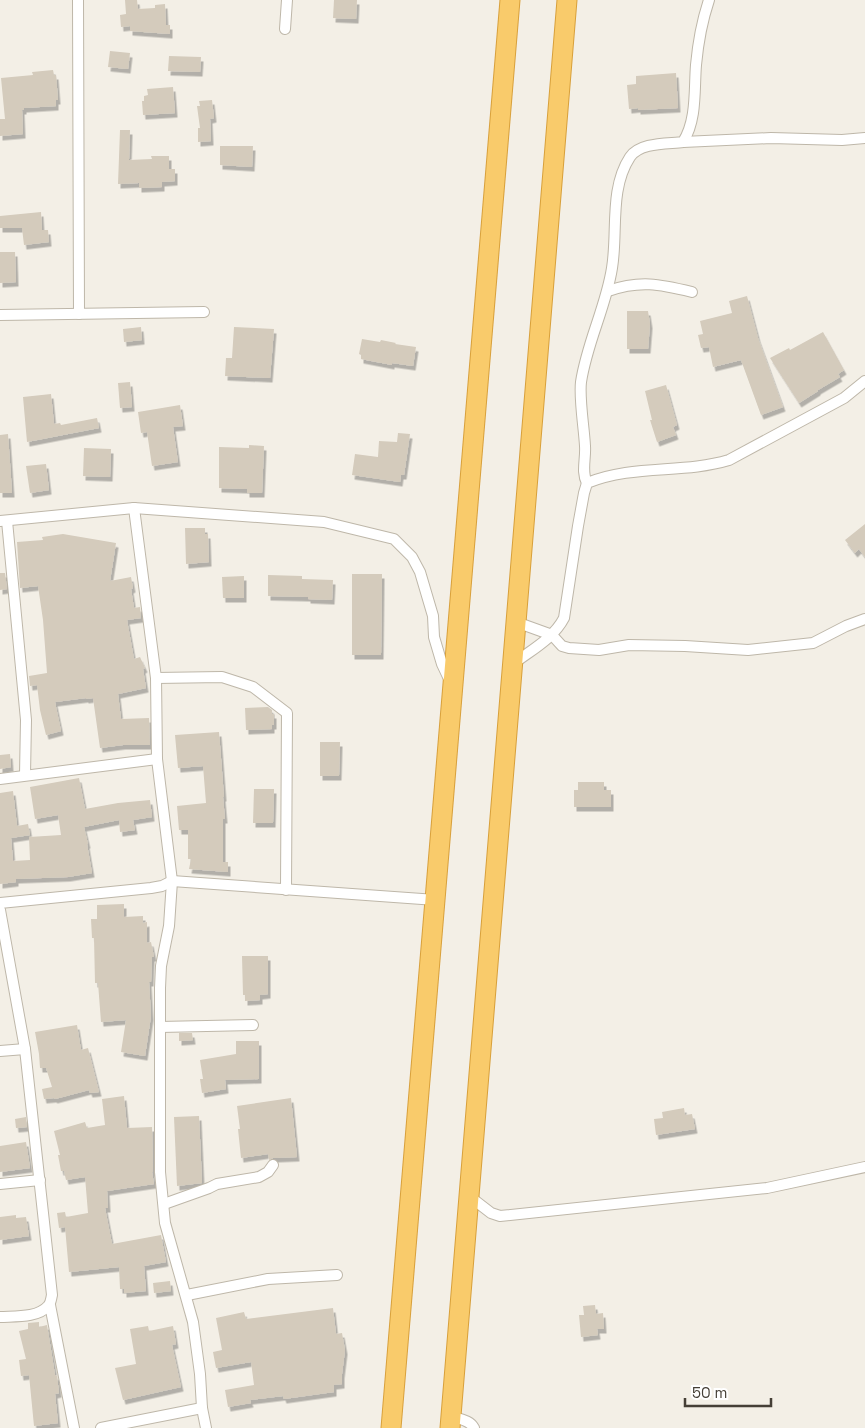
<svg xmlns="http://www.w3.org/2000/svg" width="865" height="1428" viewBox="0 0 865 1428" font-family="'Space Grotesk',sans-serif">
<defs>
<filter id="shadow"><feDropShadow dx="2.5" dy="4.5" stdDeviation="0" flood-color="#0004"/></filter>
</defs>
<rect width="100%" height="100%" fill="#f3efe6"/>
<g fill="#d4cbbc" filter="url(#shadow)">
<polygon points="125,0 137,0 138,9 155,8 155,5 165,4 166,25 170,25 170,34 130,31 130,26 121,27 120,15 126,14"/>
<polygon points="334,0 357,0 356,19 333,18"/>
<polygon points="110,51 130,53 128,69 108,67"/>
<polygon points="169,56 201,57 200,72 168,71"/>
<polygon points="53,70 54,75 56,75 58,100 56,100 56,106 24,108 24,110 22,110 23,134 0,136 0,119 5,119 1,78 33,75 32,72"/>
<polygon points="676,73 678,108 638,110 638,108 629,109 627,85 636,84 636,76"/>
<polygon points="173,87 175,113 143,115 142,101 144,101 144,96 148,95 147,89"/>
<polygon points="212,100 214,118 210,119 211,141 198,142 198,128 200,128 197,106 200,106 199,101"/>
<polygon points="120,130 130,130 129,160 152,159 151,156 169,156 169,169 175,169 175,181 162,182 162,187 139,188 139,183 118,184"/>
<polygon points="220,146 253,146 252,167 220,165"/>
<polygon points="41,212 42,230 48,230 49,242 24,245 22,228 0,228 0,216"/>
<polygon points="0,252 15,252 16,282 0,283"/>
<polygon points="747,296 758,338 783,407 761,415 741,360 713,367 709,347 701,348 698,335 703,334 700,321 732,313 729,301"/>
<polygon points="627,311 648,311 650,324 648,349 627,349"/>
<polygon points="141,327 142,340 124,342 123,329"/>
<polygon points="234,327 274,329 270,378 225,376 226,358 232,358"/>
<polygon points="823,332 844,370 838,374 840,377 818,390 818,391 799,403 770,358 789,348 790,350"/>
<polygon points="362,339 380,342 381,340 396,343 395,344 416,347 413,366 392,363 392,365 361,359 361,355 359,354"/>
<polygon points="130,382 132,407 120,408 118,383"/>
<polygon points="666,385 677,425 673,427 676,435 657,442 650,420 652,420 645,391"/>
<polygon points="51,394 54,424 60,423 61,425 97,418 99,428 27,442 23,397"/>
<polygon points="180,405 183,426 173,427 178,462 152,466 147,432 141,433 138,412"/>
<polygon points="398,433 410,434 404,475 401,475 400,482 352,475 355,454 378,457 379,441 397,442"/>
<polygon points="8,434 12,493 0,493 0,435"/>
<polygon points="249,445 264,446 262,493 247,493 247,489 219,488 219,447 249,448"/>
<polygon points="84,448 111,449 110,477 83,476"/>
<polygon points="46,464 49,490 30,493 26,466"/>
<polygon points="865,524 865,557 859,549 855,553 845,540"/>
<polygon points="185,528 205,528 205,534 208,534 209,562 186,564"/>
<polygon points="63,534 116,543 110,581 131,577 133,588 131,589 134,608 140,607 141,618 127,620 134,659 140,657 145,668 143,669 146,688 118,694 121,719 149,718 150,745 123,745 100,748 93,698 86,699 86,698 55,702 61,731 46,735 40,710 37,685 30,686 29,676 47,673 43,620 38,586 20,588 17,542 43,540 42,537"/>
<polygon points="0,573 5,573 7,589 0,590"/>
<polygon points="352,574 382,574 381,655 352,655"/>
<polygon points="268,575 302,576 302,579 333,580 332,600 308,599 308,597 268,596"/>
<polygon points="244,576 244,598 223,598 222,577"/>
<polygon points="268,707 272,710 272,714 274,714 274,725 272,725 272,729 246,730 245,708"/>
<polygon points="219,732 224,797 223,797 225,819 223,819 223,862 228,862 228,872 189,869 191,859 188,859 188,830 179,830 177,806 206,803 203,766 178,768 175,735"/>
<polygon points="320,742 340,742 339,776 320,776"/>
<polygon points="10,754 11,767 0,769 0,755"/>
<polygon points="79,778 85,809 118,803 150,800 152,817 133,820 135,830 120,832 119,820 84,827 88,844 87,844 92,873 68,877 16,879 16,882 0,884 0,793 13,791 17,826 28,824 30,835 11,838 13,861 30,860 29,837 61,835 58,815 35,819 30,787"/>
<polygon points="578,782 604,782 604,790 611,790 611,807 574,807 574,790 578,790"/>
<polygon points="254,789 274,789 273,823 253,823"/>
<polygon points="124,904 124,917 143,916 143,923 147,922 147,943 151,942 154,957 152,957 151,982 149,982 151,1016 145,1056 121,1052 126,1020 101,1022 98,983 95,983 94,938 92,938 91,919 97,919 97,905"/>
<polygon points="242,956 268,956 268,994 260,995 260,1000 245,1001 245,995 243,995"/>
<polygon points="77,1025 81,1050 88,1048 99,1092 90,1093 89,1090 55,1099 54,1098 44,1099 42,1089 52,1087 46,1068 40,1068 39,1054 35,1032"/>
<polygon points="179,1033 192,1033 193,1040 179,1041"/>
<polygon points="236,1041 259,1041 259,1079 225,1080 226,1089 202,1093 200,1079 203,1079 200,1060 236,1054"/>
<polygon points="124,1096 127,1128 152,1127 153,1172 152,1172 154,1184 107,1191 108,1208 105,1208 112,1244 161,1235 166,1262 144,1266 146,1291 124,1293 124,1289 120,1289 119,1267 69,1272 65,1227 59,1228 57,1213 65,1212 66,1217 88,1213 85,1177 66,1180 64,1171 61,1171 58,1155 60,1155 54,1131 85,1122 87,1128 105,1125 102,1099"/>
<polygon points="291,1098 297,1157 273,1158 269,1160 268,1154 241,1158 238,1129 240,1129 237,1106"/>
<polygon points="684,1108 685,1115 692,1114 695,1129 656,1135 654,1119 663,1118 662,1112"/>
<polygon points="199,1116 202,1183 177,1186 174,1117"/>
<polygon points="26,1117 27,1127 16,1128 15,1119"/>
<polygon points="26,1142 30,1168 0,1172 0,1146"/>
<polygon points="16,1215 16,1218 26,1217 29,1236 0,1240 0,1217"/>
<polygon points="170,1281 171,1291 154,1293 153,1283"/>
<polygon points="595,1305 596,1314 603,1313 604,1329 597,1329 598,1335 581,1337 579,1315 584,1315 583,1306"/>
<polygon points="333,1308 336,1334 342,1333 345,1350 342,1374 342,1384 334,1385 334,1392 284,1399 283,1396 250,1400 251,1403 228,1407 225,1390 254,1385 251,1362 216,1368 213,1352 222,1350 216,1318 244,1312 246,1319"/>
<polygon points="39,1322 39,1327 47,1325 55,1375 57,1376 59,1393 55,1394 58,1423 34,1426 29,1375 21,1376 19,1360 26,1359 19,1331 28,1329 28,1323"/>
<polygon points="148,1326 149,1331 173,1326 176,1344 172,1345 181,1387 123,1400 115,1368 136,1364 130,1329"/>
</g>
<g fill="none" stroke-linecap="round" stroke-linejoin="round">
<g stroke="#beb7a9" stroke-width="12">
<g id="minor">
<polyline points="78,0 79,314"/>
<polyline points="285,29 287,0"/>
<polyline points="683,142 771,138 842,140 865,138"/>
<path d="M608,291C640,280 659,284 692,292"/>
<polyline points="0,315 204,312"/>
<path d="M587,483C581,472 586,459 585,446C584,427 579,399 581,382C587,342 606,307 612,268C618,232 609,189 630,157C640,142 668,144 683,142C697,120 694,90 696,65C698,43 702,21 709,0"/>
<polyline points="134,508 156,678 157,759 172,881 169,926 161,966 160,988 160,1172 165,1223 193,1322 200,1374 202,1408 206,1428"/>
<polyline points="0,521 134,508 324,522 394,539 412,557 420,572 433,616 434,637 442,664 450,681"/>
<polyline points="7,521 26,720 25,775"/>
<polyline points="516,622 552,635 562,646 569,648 599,650 629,645 685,646 748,650 813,643 846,626 865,619"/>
<path d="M513,664C531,650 553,639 564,618L578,526L584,493L587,483C633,464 683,474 729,460L844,398L865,381"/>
<polyline points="156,678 222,677 253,687 287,713 286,890"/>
<polyline points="0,779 157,759"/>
<polyline points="0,903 151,888 162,886 172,881 436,900"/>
<path d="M0,910L25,1049L52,1295C51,1299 51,1303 48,1306C38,1318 14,1316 0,1317"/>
<polyline points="160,1027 253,1025"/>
<polyline points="0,1051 25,1049"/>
<polyline points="0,1184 40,1180"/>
<polyline points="469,1196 491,1213 500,1216 767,1188 865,1167"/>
<polyline points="164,1204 209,1188 217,1184 259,1177 268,1172 273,1165"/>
<polyline points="187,1295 268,1279 337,1275"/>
<polyline points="50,1305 74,1428"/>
<path d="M451,1416C459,1419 470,1420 474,1428"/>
<polyline points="101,1428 202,1408"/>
</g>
</g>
<g stroke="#d8a03b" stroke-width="21">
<g id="motorway">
<polyline points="391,1428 510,0"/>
<polyline points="450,1428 567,0"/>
</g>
</g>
<use href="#minor" stroke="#fff" stroke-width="10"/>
<use href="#motorway" stroke="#f9cb6b" stroke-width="19"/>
</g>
<path d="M685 1398v8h86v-8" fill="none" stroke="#453f36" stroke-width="2.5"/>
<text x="692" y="1398" font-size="15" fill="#453f36" stroke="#ffffff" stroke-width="4" paint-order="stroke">50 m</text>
</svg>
